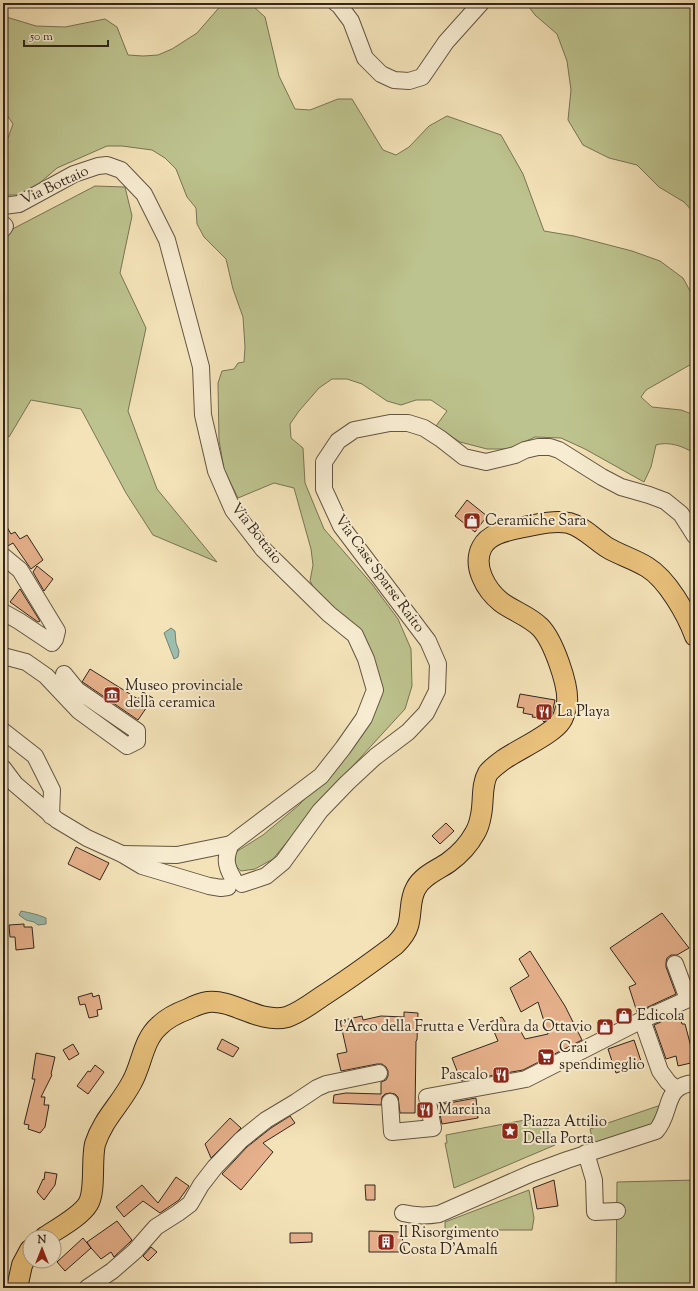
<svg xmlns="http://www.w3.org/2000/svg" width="698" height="1291" viewBox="0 0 698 1291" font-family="'Sorts Mill Goudy',serif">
<rect width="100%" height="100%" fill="#f4e3b9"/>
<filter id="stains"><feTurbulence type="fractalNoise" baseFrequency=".005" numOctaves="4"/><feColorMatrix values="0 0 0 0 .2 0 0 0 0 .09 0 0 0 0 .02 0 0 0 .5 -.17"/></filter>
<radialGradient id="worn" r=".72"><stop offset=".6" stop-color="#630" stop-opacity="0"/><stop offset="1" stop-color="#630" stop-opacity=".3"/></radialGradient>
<g fill="#bdc38e" stroke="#787455">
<path d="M223,3H247L254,7L265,17L279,76L295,109L310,110L338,99H352L383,150L396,155L409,147L429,126L447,116L501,135L523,174L544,231L574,236L632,251L660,261L683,278L695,300V362L646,390L641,397L652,407L681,410L695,415V454C684,446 668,441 656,445L651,467L644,482L585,449L561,438L535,437L508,449H487L460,442L436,426L447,411L431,400H416L401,405L387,401L362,384L347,379H332L319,388L299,411L290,424L291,438L303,448L305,483L324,529L372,584L398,619L411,649L412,686L405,709L317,805L273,859L255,869L241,871C234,866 234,861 236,852L263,835L299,805L328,772L378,680L374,658L347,622L317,594L310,581L313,565L311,549L294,488L274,483L238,498L224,469L219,440L218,383L222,371L234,369L238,363L244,362L245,347L243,317L233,289L226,259L204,237L197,224L196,208L187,197L176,169L165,158L152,150L122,146H107L57,168L34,188L21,195H3V143L8,138L13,124L3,109V16L36,26L65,27L105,19L117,27L128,55L143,56L158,55L172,49L197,33Z"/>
<polygon points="526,3 695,3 695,214 684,202 659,187 637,165 609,158 583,145 568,120 571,90 567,61 557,34 535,15"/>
<polygon points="95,186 125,187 132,216 120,273 146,328 128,411 157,489 217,562 153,535 126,493 81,409 31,400 9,437 3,432 3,234"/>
<polygon points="661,1105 651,1125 594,1145 590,1129"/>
<polygon points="525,1120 526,1122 534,1121 535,1126 546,1124 555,1145 454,1188 445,1143 447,1143 446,1135"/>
<polygon points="695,1180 695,1288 616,1288 617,1182"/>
<polygon points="529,1190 534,1218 532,1230 445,1230 445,1222"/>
</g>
<g fill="#9cbeaf" stroke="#728174">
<polygon points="171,628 175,631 176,643 179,651 178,657 174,659 164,633"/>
<path d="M21,911C30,913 37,914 46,918V924L38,925L34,922L26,920L19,915Z"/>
</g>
<g fill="#e6b18c" stroke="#33261c">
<polygon points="467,500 487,516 475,532 455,516"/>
<polygon points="3,520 11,534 15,532 20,539 27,535 43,560 31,569 13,543 6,547 3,547"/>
<polygon points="37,566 53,579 44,591 33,572"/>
<polygon points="20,589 40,621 38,622 10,602"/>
<polygon points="90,669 138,699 143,692 153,698 138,720 84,683 82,682"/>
<polygon points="520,694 555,700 552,714 544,722 540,718 532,717 533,715 523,713 524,708 517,707"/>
<polygon points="446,823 454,831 440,844 432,836"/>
<polygon points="76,847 109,863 100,880 68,864"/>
<polygon points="662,913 689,948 677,955 671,955 667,958 666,962 666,967 676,994 637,1012 629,987 636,984 610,948"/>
<polygon points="24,924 24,927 32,927 34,948 16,950 15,937 10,937 9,925"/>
<polygon points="530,951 565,1006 582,1040 523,1070 461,1081 452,1058 498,1041 490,1022 502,1017 509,1028 516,1023 525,1039 548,1034 538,1002 521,1012 510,988 529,976 519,959"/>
<polygon points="92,993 93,997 99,995 102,1009 97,1010 98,1016 89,1018 85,1004 80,1005 78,997"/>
<polygon points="404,1012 418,1013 417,1040 416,1041 415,1113 400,1113 398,1097 395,1094 390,1093 385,1094 382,1097 381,1105 333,1103 334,1095 346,1093 381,1094 381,1082 386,1080 388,1076 388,1071 386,1067 382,1064 377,1064 341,1071 337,1054 347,1052 340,1021 362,1016 363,1020 381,1016 404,1017"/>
<polygon points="679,1014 682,1024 685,1024 695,1062 678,1066 676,1056 666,1059 654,1025"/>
<polygon points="222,1039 239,1048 233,1057 217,1049"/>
<polygon points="634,1040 642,1064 616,1073 608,1049"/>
<polygon points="73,1044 79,1054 69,1060 63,1050"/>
<polygon points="36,1053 55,1057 51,1074 52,1075 41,1097 45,1097 44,1105 49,1105 45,1127 40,1133 28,1129 29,1125 24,1124 35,1079 32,1079"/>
<polygon points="95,1065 104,1072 88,1094 77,1086 88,1071 90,1072"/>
<polygon points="476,1098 478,1118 442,1124 438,1105"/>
<polygon points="290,1116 295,1123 263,1143 273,1152 241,1190 222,1174 247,1147 271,1128"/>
<polygon points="230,1118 241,1128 211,1158 205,1144"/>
<polygon points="45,1172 57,1174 55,1185 44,1200 37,1192 43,1179 44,1180"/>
<polygon points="176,1177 189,1186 179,1200 160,1213 143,1201 124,1217 116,1207 142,1185 158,1203"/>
<polygon points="554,1180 558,1206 537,1209 533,1188"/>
<polygon points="365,1185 375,1185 375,1200 366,1200"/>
<polygon points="117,1221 132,1240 114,1257 111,1252 101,1259 91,1248 65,1271 57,1262 83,1238 91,1248 87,1242"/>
<polygon points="369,1231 401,1232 405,1252 369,1252"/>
<polygon points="290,1233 312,1233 312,1242 290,1243"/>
<polygon points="151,1247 157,1252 148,1261 143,1256"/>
</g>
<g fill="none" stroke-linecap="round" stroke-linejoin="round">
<g stroke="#635543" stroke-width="18">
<g id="minor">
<polyline points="336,3 339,5 351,21 365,58 381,74 394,80 409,81 422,77 446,42 481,3"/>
<path d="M3,206L19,204L74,174L98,166L107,165L121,170L144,194L167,240L201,367L203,415L216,471L233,510L263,549L329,614L355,635L366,659L375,690L364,718L343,748L321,776L231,844C225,857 225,865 233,878"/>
<polyline points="3,224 5,226 3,229"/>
<polyline points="3,556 20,570 57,631 55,639 52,643 19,621 3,612"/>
<polyline points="3,656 26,662 46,676 79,711 127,746 137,741 137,731 77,690 64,674"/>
<polyline points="3,731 35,756 52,790 51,816"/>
<polyline points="3,768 15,784 57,820 87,838 122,854 142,866 209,886 221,888 228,887"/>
<polyline points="122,854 177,855 231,844"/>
<polyline points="242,884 266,876 283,862 320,811 347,783 375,757 408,732 426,713 437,691 438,664 428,641 341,526 324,489 324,462 338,441 354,430 390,423 408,423 424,428 441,439 464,457 486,462 515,455 525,450 538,447 550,447 559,450 602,477 621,487 649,495 665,501 681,514 695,536"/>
<polyline points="675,964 688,999"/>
<polyline points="642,1020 660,1071 668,1082 676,1089"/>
<polyline points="390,1102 392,1132 433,1128 427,1097 526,1079 642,1020 695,996"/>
<polyline points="586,1153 594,1180 595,1212 617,1211"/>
<path d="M403,1213C415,1216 427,1216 439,1214L532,1173L567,1160L656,1131C673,1112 662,1085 695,1083"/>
<polyline points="87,1288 112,1271 135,1251 156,1227 178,1213 190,1204 201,1185 215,1167 241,1140 266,1120 296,1102 317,1088 326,1084 379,1073"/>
</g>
</g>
<g stroke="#33261c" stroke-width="22">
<g id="major">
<path d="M45,1237C57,1229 81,1216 88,1204C96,1191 91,1161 95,1144C103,1119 120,1105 132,1082C142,1064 143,1040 159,1026C167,1018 177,1013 188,1009C194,1006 201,1003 208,1002C233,999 259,1024 287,1017C299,1013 311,1004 321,997C346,981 371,963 395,945C401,939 406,933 408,926C412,913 409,900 416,888C423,875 438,870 449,862C460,854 469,844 475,833C478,828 480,821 481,815C484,801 481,785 488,773C492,768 498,764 503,760C517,750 553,734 561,721C564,717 566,708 567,703C569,685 553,640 540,627C529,616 513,611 501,602C486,590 472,566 482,547C489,534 505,531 519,528C535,525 552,520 569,523C584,527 595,540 608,548C620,555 634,559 647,567C667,579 687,614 695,636"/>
<polyline points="17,1288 22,1265 30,1250"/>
</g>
</g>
<use href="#minor" stroke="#f8edd2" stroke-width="16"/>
<use href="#major" stroke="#eac27c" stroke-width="20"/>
</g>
<defs>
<g id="shop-square" transform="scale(0.9)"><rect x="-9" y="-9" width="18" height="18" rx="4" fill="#8f2418" stroke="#f8edd2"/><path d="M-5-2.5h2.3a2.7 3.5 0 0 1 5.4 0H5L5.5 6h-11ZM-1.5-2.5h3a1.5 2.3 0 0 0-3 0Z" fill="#fff"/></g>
<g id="museum-square" transform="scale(0.9)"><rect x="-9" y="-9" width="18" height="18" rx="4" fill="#8f2418" stroke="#f8edd2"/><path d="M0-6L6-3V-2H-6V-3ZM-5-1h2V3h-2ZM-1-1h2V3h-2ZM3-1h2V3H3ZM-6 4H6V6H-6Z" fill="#fff"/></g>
<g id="restaurant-square" transform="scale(0.9)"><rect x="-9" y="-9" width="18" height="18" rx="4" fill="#8f2418" stroke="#f8edd2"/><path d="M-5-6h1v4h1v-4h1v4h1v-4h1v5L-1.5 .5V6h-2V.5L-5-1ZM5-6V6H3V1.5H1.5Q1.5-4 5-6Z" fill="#fff"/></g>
<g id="supermarket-square" transform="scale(0.9)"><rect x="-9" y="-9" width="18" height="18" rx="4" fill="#8f2418" stroke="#f8edd2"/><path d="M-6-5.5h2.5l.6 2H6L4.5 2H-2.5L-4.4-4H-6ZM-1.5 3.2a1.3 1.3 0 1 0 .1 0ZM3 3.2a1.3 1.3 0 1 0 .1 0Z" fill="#fff"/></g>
<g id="sight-square" transform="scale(0.9)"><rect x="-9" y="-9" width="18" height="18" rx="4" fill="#8f2418" stroke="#f8edd2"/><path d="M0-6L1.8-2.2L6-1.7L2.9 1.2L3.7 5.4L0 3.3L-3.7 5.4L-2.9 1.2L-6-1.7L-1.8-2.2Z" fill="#fff"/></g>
<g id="building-square" transform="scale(0.9)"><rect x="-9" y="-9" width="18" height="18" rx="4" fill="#8f2418" stroke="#f8edd2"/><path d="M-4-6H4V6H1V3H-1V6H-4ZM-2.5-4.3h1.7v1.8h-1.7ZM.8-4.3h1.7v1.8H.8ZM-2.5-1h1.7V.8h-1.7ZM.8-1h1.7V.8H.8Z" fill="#fff"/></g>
</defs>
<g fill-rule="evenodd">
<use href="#shop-square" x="472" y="521"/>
<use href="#museum-square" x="112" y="695"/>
<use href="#restaurant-square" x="544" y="712"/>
<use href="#shop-square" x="624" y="1016"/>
<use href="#shop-square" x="605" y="1027"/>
<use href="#supermarket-square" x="546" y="1057"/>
<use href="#restaurant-square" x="501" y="1075"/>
<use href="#restaurant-square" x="425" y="1110"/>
<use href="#sight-square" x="510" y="1131"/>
<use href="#building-square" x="386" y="1242"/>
</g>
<g text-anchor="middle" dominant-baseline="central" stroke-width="4" stroke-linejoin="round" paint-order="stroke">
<g font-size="15" fill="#33261c" stroke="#f8edd2">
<text transform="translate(55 186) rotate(-25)">Via Bottaio</text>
<text transform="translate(256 534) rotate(52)">Via Bottaio</text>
<text transform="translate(379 574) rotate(54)">Via Case Sparse Raito</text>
</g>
<g font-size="15" fill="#33261c" stroke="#f8edd2" text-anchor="start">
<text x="485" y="521">Ceramiche Sara</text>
<text x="125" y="686">Museo provinciale<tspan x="125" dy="17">della ceramica</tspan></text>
<text x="557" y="712">La Playa</text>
<text x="637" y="1016">Edicola</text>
<text x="592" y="1027" text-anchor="end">L'Arco della Frutta e Verdura da Ottavio</text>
<text x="559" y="1048">Crai<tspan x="559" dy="17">spendimeglio</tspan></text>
<text x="488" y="1075" text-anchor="end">Pascalo</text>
<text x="438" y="1110">Marcina</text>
<text x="523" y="1122">Piazza Attilio<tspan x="523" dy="17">Della Porta</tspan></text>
<text x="399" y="1233">Il Risorgimento<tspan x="399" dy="17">Costa D'Amalfi</tspan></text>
</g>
</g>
<rect width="698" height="1291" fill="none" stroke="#f4e3b9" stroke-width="16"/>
<rect x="4" y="4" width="690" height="1283" fill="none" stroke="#33261c" stroke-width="2"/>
<rect x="8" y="8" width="682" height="1275" fill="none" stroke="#33261c"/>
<g transform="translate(42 1249)"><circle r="19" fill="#f8edd2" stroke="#a99d89"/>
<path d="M0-3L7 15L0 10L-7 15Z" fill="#8f2418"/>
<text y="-6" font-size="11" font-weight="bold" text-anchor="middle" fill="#33261c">N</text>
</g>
<path d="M24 40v6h84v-6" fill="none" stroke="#33261c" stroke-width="2"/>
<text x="30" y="40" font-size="12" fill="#33261c" stroke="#f8edd2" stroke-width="3" paint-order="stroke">50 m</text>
<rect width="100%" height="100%" filter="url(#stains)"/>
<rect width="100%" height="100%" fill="url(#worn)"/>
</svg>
